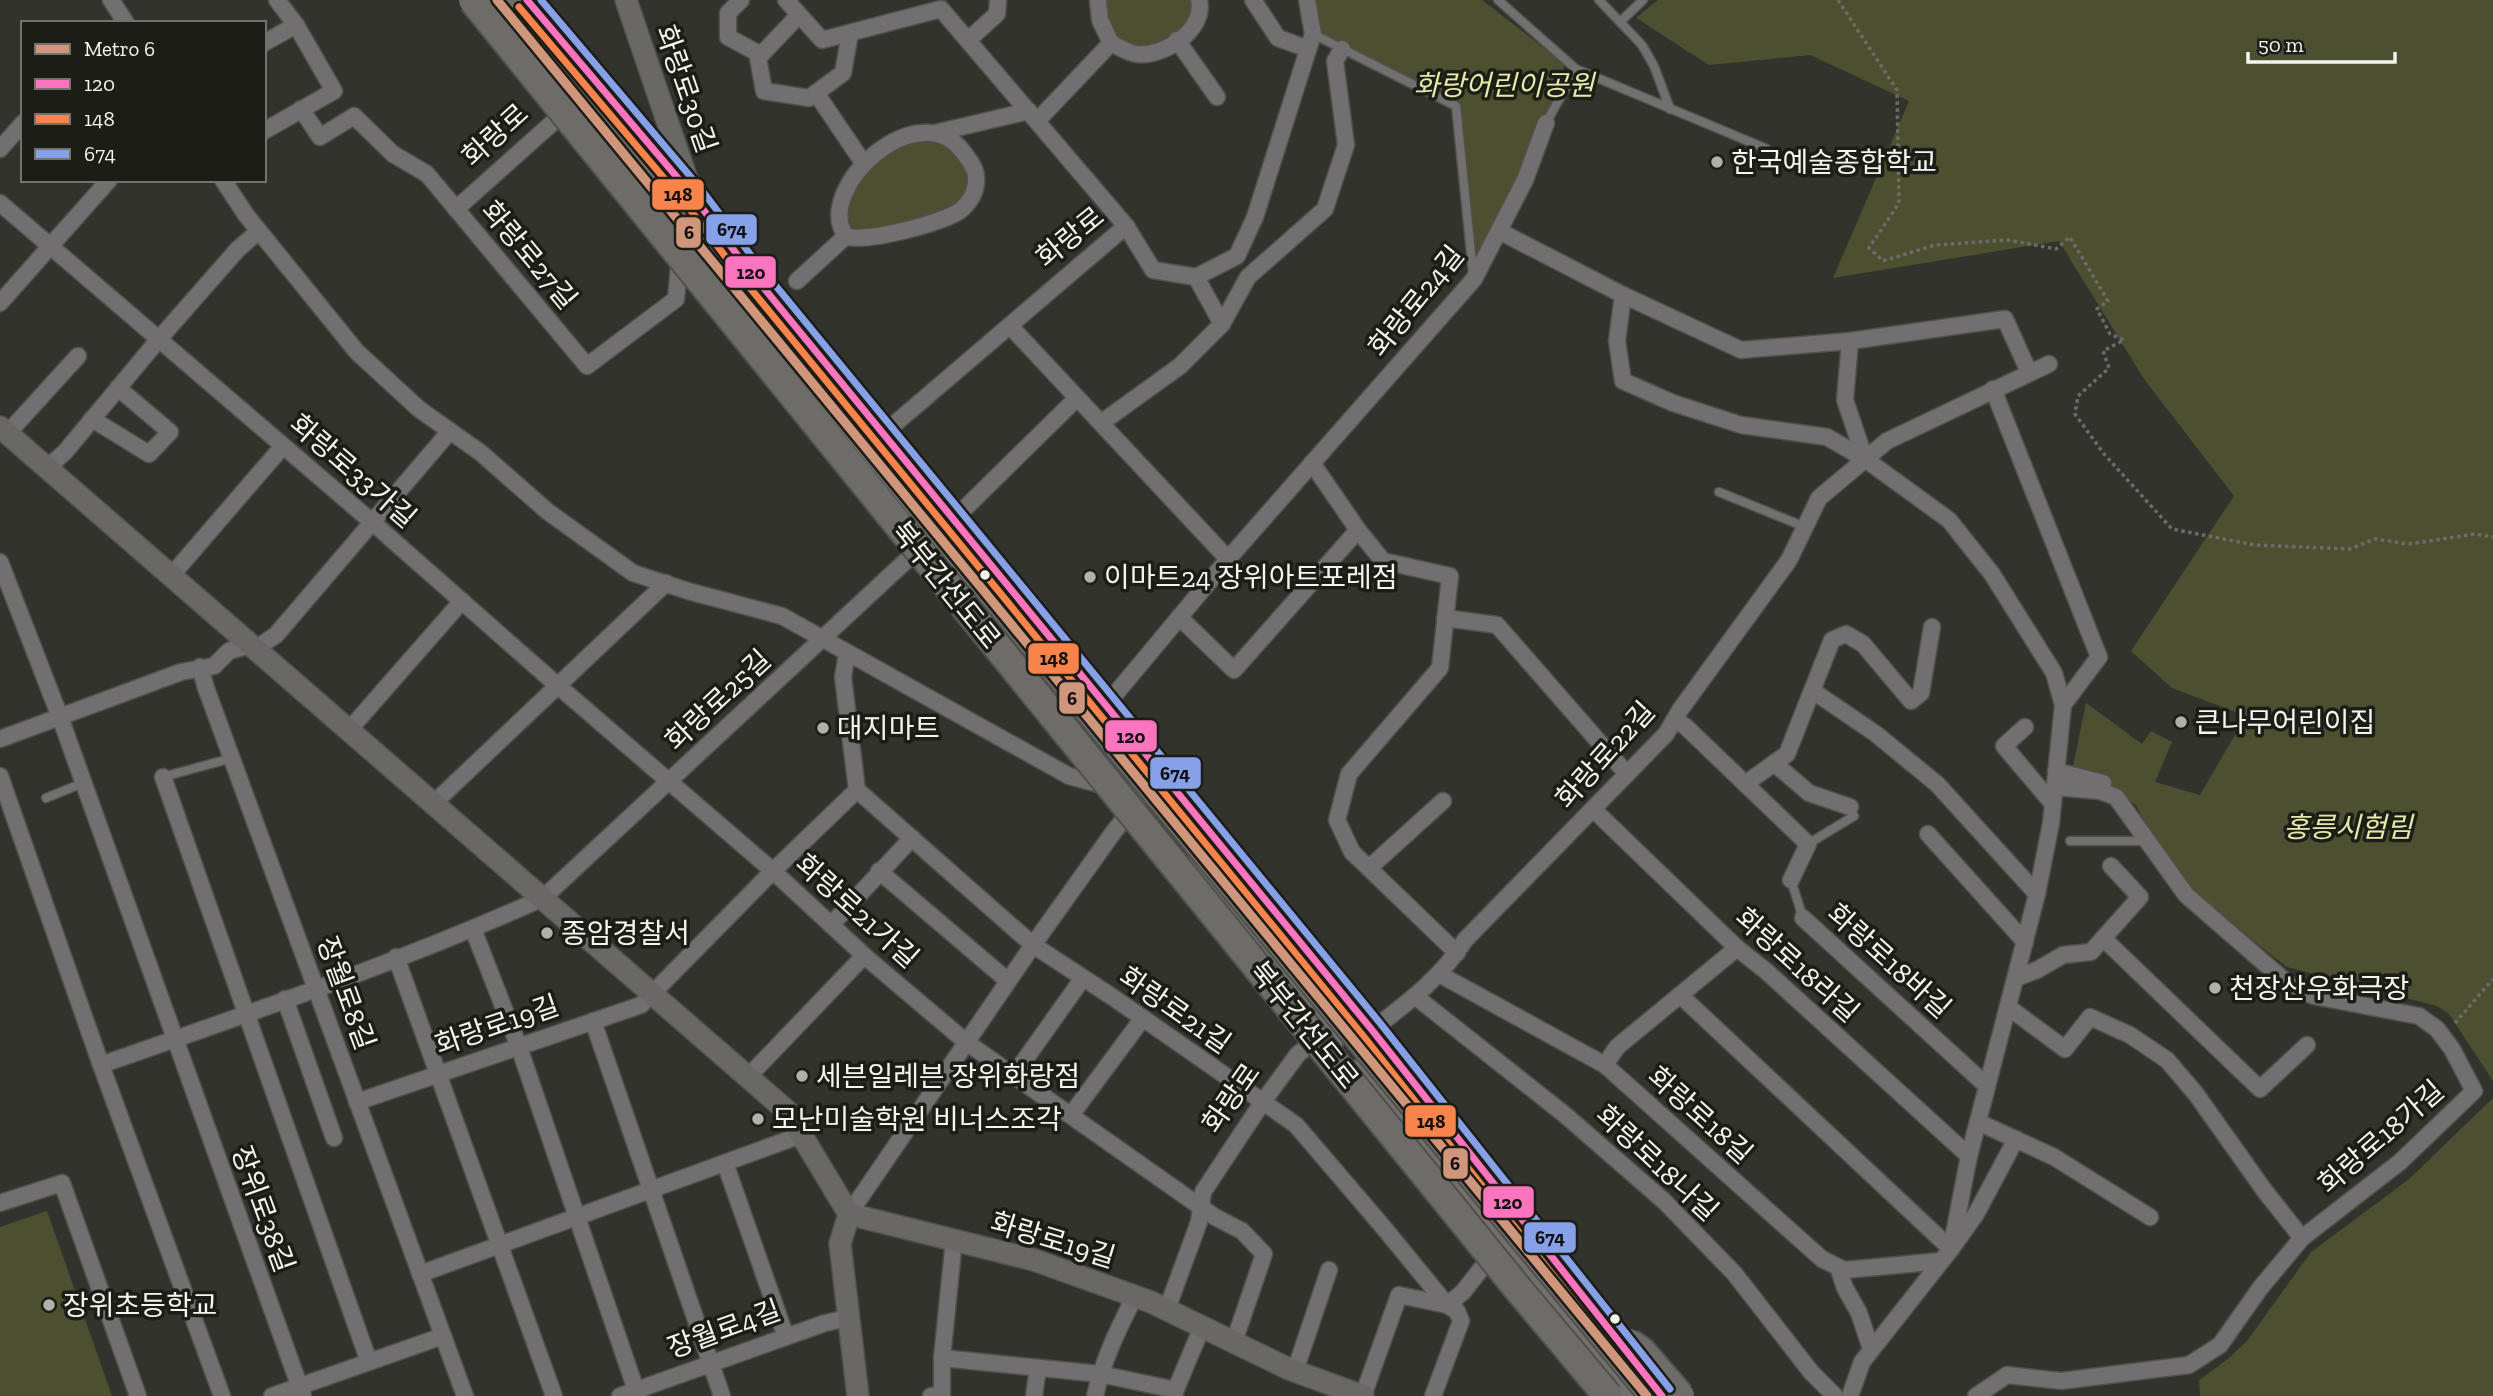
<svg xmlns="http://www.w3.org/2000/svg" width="2493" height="1396" viewBox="0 0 2493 1396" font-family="'Zilla Slab','Noto Sans KR',serif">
<rect width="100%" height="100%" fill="#32332c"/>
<g fill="#4c5031">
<polygon points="1098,0 1199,0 1201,9 1161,51 1111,43"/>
<polygon points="1307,0 1482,0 1565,64 1546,123 1474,279 1456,106 1313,34"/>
<polygon points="1658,0 2493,0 2493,1081 2449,1014 2437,1006 2287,967 2190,891 2147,827 2136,805 2087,774 2072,771 2086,703 2142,744 2151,731 2172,742 2155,782 2200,795 2246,716 2172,688 2131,651 2234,496 2144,379 2059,241 1833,278 1909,101 1810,55 1709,65 1636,18"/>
<polygon points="943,136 970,161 974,196 926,224 878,236 842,231 849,185 888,145"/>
<polygon points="2493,1098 2493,1396 2200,1396 2199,1380 2228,1359 2247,1341 2311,1252 2408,1180"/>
<polygon points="47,1211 112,1396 0,1396 0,1227"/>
</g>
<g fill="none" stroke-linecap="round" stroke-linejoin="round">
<g stroke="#50514c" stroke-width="11">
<g id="lane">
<polyline points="1498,0 1576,69 1767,149"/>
<polyline points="1599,0 1642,45 1654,66 1670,109"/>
<polyline points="1620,22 1643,0"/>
<polyline points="1313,34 1456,106 1473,273"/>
<polyline points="1546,123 1576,69"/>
<polyline points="1719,492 1805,527"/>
<polyline points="163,777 232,758"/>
<polyline points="46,798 83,783"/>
<polyline points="2070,841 2146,841"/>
<polyline points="1808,844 1854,816 1850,807"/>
<polyline points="1791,880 1803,918"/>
</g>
</g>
<g stroke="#50514c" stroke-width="19">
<g id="street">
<polyline points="111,0 126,23"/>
<polyline points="741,0 728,13 728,37 761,55"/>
<polyline points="786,0 822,40 941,9 1126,226"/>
<path d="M1098,0L1100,20L1111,43C1119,47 1128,53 1137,54C1164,57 1206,30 1199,0"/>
<polyline points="1253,0 1278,38 1308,49"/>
<polyline points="799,15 758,58 764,91 809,98 843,73 850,33"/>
<polyline points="968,40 997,14 998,0"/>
<polyline points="1177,40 1217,97"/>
<polyline points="264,43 296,25"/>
<polyline points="816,93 864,164"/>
<polyline points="301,109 320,137 354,116 393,154 427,174 587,366 676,299 680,255"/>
<polyline points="1037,121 1111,43"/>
<polyline points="264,131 334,91 296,25 277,0"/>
<polyline points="935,133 1029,111"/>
<polyline points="0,149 23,123"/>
<polyline points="223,180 246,215 357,352 419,409 481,453 547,511 633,573 688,591 782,616 1069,776 1143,796 1115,830 1033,945 849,1214"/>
<polyline points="0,203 372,522 557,685 773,871 868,959 966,1042 1215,1217 1242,1231 1264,1254 1234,1342"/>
<polyline points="456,209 569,108"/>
<polyline points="1499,231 1623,295 1741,350 1850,341 2005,319 2029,372"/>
<polyline points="1196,277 1222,324 1248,277 1325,209 1346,145 1335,61 1342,49"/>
<path d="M797,281L846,236C812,190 919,90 964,153C969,160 976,168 976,177C977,190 972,200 962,209C949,222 862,244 846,236"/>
<polyline points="1623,295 1617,341 1623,381 1673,403 1741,425 1827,437 1865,459 1949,520 1992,574 2054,673 2063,705 2051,823 2037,894 1969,1156 1951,1249 1862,1362 1850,1396"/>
<polyline points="0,303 109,180"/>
<polyline points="1010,326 1228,559"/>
<polyline points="1850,341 1845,400 1865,459"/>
<polyline points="1993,389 2099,657 2063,705"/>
<polyline points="92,419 149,454 170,432 118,388"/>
<polyline points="1101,423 1180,366 1222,324"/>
<polyline points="884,433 1126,226 1153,270 1196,277 1237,256 1255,217 1313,34 1307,0"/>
<polyline points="7,434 78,356"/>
<polyline points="1312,463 1358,530 1383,561 1450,576 1440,668 1349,774 1337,820 1352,852 1457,953"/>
<polyline points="47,468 65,452 159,339 238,249 259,231"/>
<polyline points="955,518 1077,398"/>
<polyline points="0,562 60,717 303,1396"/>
<polyline points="171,576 283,446"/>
<polyline points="1179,617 1234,670 1358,530"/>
<polyline points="1445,618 1497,625 1627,774"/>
<polyline points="255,649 276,635 450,431"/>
<polyline points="847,653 843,677 857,790 1033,945 1114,998 1296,1125 1384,1228 1447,1305"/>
<polyline points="200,667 206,688 465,1396"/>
<polyline points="1813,691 1876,734 1937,784 2037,894"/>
<polyline points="1107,704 1228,559 1474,279 1525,180 1546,123"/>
<polyline points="1674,720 1685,726 1808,844 1791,880"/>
<polyline points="2025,727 2004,746 2053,804"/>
<polyline points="349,730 462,601"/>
<polyline points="0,739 181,672 214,666 229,651 250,645"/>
<polyline points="1774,763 1809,793 1850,807"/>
<polyline points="2056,771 2103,783"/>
<polyline points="0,776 101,1065 222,1396"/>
<polyline points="163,777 369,1362"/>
<polyline points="1745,784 1787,754 1832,640 1846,634 1863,644 1911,701 1921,693 1932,627"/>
<polyline points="434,803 666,583"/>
<polyline points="1593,809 1737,948 1766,971 1969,1156"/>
<polyline points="1928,834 2025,942"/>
<polyline points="1369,868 1443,801"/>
<polyline points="879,871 1008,981"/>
<polyline points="1803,918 1987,1086"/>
<polyline points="831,925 912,838"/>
<polyline points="473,929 519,1047 638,1396"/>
<polyline points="2104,939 2260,1089 2307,1045"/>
<polyline points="396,957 554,1396"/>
<polyline points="1439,974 1605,1065 1822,1259 1838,1267 1845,1288 1859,1313 1871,1349"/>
<polyline points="2016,978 2037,970 2063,955 2091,952 2140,897 2111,866"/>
<polyline points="1680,995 1951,1249 1976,1214 2016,1139"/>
<polyline points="1416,997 1564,1114 1664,1201 1734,1273 1811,1372 1835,1396"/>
<polyline points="285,999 334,1138"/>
<polyline points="2008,1007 2065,1049 2090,1017 2130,1035 2167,1060 2196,1094 2264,1190 2302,1238"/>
<polyline points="593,1021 722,1396"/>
<path d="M1372,1030C1407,1003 1441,978 1465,940L1666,734L1680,710L1789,560L1819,498L1887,441L2049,364"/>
<path d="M101,1065C249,1013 399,963 543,898L923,545"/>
<polyline points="1605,1065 1617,1047 1737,948"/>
<polyline points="1014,1075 1083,978"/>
<polyline points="748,1077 864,956"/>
<polyline points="357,1102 641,1005 773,871 857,790"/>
<polyline points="1071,1115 1143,1018"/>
<polyline points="1978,1122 2054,1157 2150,1217"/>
<polyline points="725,1163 786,1337"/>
<polyline points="0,1203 62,1183 138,1396"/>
<polyline points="1838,1267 1845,1270 1941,1261"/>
<polyline points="420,1274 801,1135"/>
<polyline points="1447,1305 1463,1292 1496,1250"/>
<polyline points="1167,1309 1199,1222 1203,1192 1262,1103 1298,1054 1320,1037"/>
<polyline points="942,1358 1100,1374 1176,1390"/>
<polyline points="1295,1371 1329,1270"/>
<polyline points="272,1396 443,1336"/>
<polyline points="620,1396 825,1323 848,1318"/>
<polyline points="931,1396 942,1394 942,1358 954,1240"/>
<polyline points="1034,1396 1038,1368"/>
<path d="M1095,1396C1103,1360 1118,1329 1135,1296"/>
<polyline points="1173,1396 1202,1327"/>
<polyline points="1363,1396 1399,1295 1447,1305 1457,1311 1461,1321 1433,1396"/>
<polyline points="1976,1396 2007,1375 2061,1381 2189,1365 2220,1345 2261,1287 2302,1238 2400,1162 2474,1091 2452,1049 2437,1029 2419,1016 2314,996 2292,987 2186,895 2116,797 2100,791 2055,787"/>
</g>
</g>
<g stroke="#50514c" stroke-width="24">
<g id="secondary">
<polyline points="626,0 691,191"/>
<polyline points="0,427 787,1111 849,1214 1034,1260 1151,1302 1289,1369 1363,1396"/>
<polyline points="849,1214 840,1244 858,1396"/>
</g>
</g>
<g stroke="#50514c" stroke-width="28">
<g id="primary">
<polyline points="527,0 693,196 745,265 1107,704 1372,1030 1395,1062"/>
<polyline points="838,428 1024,653"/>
<polyline points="1199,865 1294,983 1331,1040"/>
<polyline points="1360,1072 1630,1396"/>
</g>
</g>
<g stroke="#6d6b68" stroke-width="3.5" stroke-dasharray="3.5 3.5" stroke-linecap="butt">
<polyline points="1838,0 1897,90 1899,203 1869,248 1883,261 1935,245 2008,240 2056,249 2070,237 2108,301 2097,309 2110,334 2124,340 2103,351 2109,368 2078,396 2075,414 2104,454 2172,529 2255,545 2350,549 2375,539 2409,544 2475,534 2493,537"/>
<polyline points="2455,1023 2493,979"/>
</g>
<use href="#lane" stroke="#716f6f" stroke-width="8"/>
<use href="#street" stroke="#716f6f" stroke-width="16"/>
<use href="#secondary" stroke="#696866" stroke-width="21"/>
<use href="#primary" stroke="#726f6d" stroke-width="24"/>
<g stroke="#50514c" stroke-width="32" stroke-linecap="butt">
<g id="highway-bridge">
<polyline points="473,0 1519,1290 1608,1396"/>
<polyline points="504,0 1654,1396"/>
<polyline points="1629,1343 1641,1351 1680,1396"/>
</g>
</g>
<use href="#highway-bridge" stroke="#6e6c69" stroke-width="28"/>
<g stroke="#1c1d17" stroke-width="12">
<polyline id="bus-1" points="527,0 693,196 745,265 1372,1030 1662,1396"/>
</g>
<g stroke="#1c1d17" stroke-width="12">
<polyline id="bus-2" points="519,7 685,203 737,272 1364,1037 1649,1396"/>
</g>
<g stroke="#1c1d17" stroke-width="12">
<polyline id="bus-3" points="541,0 701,189 753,258 1380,1023 1670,1389"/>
</g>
<use href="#bus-1" stroke="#fc73be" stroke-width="7"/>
<use href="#bus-2" stroke="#f8844c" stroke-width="7"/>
<use href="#bus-3" stroke="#87a1e9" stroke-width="7"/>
<g stroke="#1c1d17" stroke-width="14">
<polyline id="metro-1" points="497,0 1647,1396"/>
</g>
<use href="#metro-1" stroke="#cf967c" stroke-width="9"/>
</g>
<g fill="#b0b1a9" stroke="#1c1d17" stroke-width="2.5">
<circle cx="1717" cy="162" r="7"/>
<circle cx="1090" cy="577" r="7"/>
<circle cx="2181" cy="722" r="7"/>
<circle cx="823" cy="728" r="7"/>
<circle cx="547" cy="933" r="7"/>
<circle cx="2215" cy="988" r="7"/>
<circle cx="802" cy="1076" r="7"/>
<circle cx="758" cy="1119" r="7"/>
<circle cx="49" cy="1305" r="7"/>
</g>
<g fill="#f4f5ed" stroke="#1c1d17" stroke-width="2.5">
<circle cx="985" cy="575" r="6"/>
<circle cx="1615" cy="1319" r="6"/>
</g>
<g text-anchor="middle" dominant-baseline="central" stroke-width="7" stroke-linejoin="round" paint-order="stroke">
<g font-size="28" font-style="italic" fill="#e3eaaa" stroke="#1c1d17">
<text x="1504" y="85">화랑어린이공원</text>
<text x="2348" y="827">홍릉시험림</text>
</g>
<g font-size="28" fill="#f4f5ed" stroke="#1c1d17">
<text transform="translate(686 89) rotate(71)">화랑로30길</text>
<text transform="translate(495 135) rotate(-42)">화랑로</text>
<text transform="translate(1070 237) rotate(-39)">화랑로</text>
<text transform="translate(529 255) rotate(50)">화랑로27길</text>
<text transform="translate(1416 301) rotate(-51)">화랑로24길</text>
<text transform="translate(353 471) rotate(41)">화랑로33가길</text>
<text transform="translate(946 585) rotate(51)">북부간선도로</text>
<text transform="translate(718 700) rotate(-43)">화랑로25길</text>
<text transform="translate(1605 755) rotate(-48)">화랑로22길</text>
<text transform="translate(857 911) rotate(42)">화랑로21가길</text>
<text transform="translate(1889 961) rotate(42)">화랑로18바길</text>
<text transform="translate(1797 965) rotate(42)">화랑로18라길</text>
<text transform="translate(346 993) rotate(70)">장월로8길</text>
<text transform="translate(1175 1010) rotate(35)">화랑로21길</text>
<text transform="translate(497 1025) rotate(-19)">화랑로19길</text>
<text transform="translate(1304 1025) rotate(51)">북부간선도로</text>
<text transform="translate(1231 1098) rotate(-55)">화랑로</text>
<text transform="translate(1700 1115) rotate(42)">화랑로18길</text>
<text transform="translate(2381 1137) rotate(-41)">화랑로18가길</text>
<text transform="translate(1657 1163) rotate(43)">화랑로18나길</text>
<text transform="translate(263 1209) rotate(70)">장위로38길</text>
<text transform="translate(1053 1240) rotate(17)">화랑로19길</text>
<text transform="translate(724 1329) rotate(-20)">장월로4길</text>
</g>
<g font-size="28" fill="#f4f5ed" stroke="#1c1d17" text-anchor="start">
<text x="1731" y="162">한국예술종합학교</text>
<text x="1104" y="577">이마트24 장위아트포레점</text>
<text x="2195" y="722">큰나무어린이집</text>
<text x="837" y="728">대지마트</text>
<text x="561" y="933">종암경찰서</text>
<text x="2229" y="988">천장산우화극장</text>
<text x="816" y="1076">세븐일레븐 장위화랑점</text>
<text x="772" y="1119">모난미술학원 비너스조각</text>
<text x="63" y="1305">장위초등학교</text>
</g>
</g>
<g stroke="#1c1d17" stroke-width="2.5">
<rect x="651" y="178" width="54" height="33" rx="7" fill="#f8844c"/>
<rect x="705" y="213" width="53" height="33" rx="7" fill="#87a1e9"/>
<rect x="675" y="216" width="27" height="33" rx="7" fill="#cf967c"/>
<rect x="724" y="255" width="53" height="34" rx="7" fill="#fc73be"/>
<rect x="1027" y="642" width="53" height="33" rx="7" fill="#f8844c"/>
<rect x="1058" y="681" width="28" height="34" rx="7" fill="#cf967c"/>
<rect x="1104" y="719" width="54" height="34" rx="7" fill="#fc73be"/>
<rect x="1149" y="756" width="53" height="34" rx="7" fill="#87a1e9"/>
<rect x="1404" y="1104" width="53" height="34" rx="7" fill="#f8844c"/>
<rect x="1442" y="1147" width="27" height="33" rx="7" fill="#cf967c"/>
<rect x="1482" y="1185" width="53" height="34" rx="7" fill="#fc73be"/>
<rect x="1523" y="1221" width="54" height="33" rx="7" fill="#87a1e9"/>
</g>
<g font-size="19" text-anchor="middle" font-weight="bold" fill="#111">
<text x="678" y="201">148</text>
<text x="732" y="236">674</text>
<text x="689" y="239">6</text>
<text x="751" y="279">120</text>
<text x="1054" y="665">148</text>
<text x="1072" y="705">6</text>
<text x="1131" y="743">120</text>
<text x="1175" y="780">674</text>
<text x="1431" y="1128">148</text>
<text x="1455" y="1170">6</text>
<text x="1508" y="1209">120</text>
<text x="1550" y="1244">674</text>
</g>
<rect x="21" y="21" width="245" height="161" fill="#1c1d17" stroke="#72736d" stroke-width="2"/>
<rect x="35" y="44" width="35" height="10" fill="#cf967c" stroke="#72736d" stroke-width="2"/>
<text x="84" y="56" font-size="21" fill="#f4f5ed">Metro 6</text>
<rect x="35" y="79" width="35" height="10" fill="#fc73be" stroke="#72736d" stroke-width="2"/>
<text x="84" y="91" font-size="21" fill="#f4f5ed">120</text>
<rect x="35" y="114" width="35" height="10" fill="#f8844c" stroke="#72736d" stroke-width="2"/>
<text x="84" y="126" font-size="21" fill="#f4f5ed">148</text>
<rect x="35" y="149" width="35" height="10" fill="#87a1e9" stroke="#72736d" stroke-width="2"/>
<text x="84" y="161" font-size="21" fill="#f4f5ed">674</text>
<path d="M2248 52v10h147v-10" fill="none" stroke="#f4f5ed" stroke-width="3.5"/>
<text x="2258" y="52" font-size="21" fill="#f4f5ed" stroke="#1c1d17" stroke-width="5" paint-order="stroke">50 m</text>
</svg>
